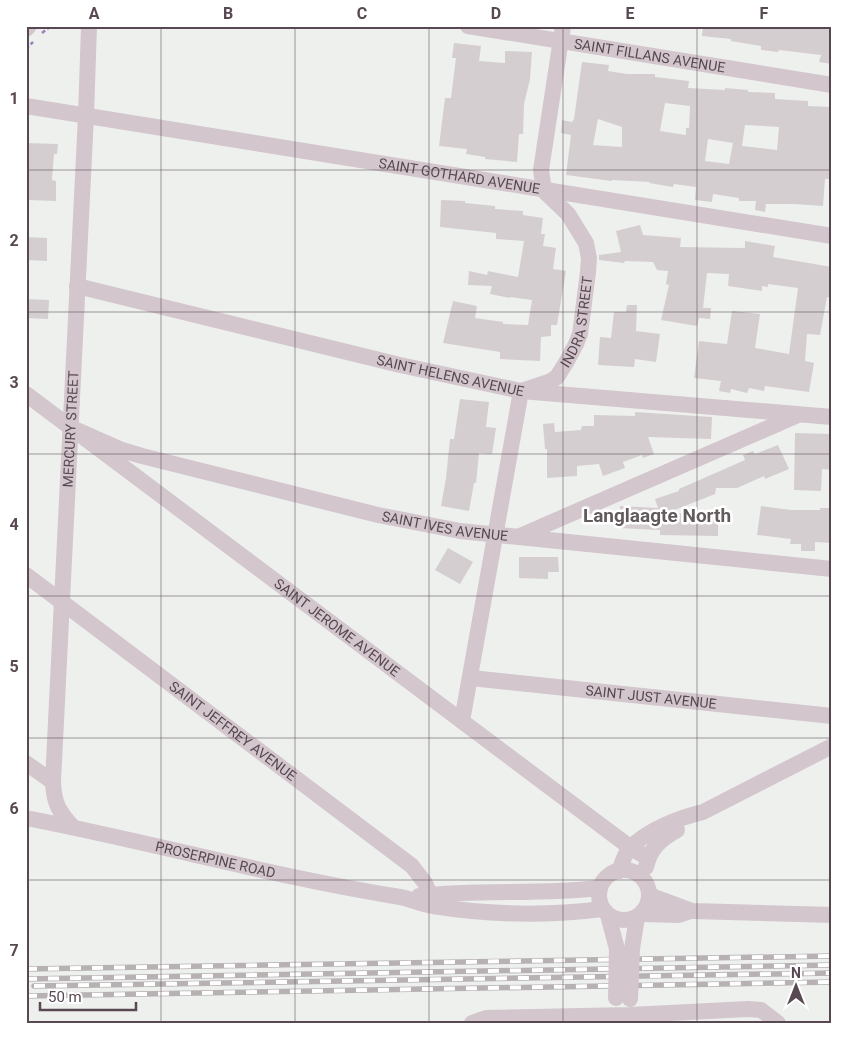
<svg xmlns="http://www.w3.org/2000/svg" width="858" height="1049" viewBox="0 0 858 1049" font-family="Roboto,sans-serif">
<rect width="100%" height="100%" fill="#eef0ee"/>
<g fill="#d5ced0" fill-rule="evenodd">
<polygon points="703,26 832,27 832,64 819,62 821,55 779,50 778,52 761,50 761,46 731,41 731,39 702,36"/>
<polygon points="454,43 481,46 479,61 505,63 505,51 532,52 530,79 524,104 523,134 519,134 517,162 485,159 485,157 466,154 467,149 439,146 445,98 451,98 456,58 452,58"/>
<path d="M582,62L609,65L608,71L627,74H655V77L689,81L688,88L725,90V88L748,90V92L775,93V99L808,101V106L832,107V162L829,179H825L823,206L794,204H766L765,212L755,210L756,201H739V198L713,194L712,202L695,200L696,187L674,184L673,187L649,183L650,182L612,180V181L566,175L571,135L561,133L562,120L572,122L574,119ZM665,103L690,106L689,128H686V135L660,131ZM598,119L622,127V147L593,145ZM745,125L779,127L777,150L742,146ZM708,139L733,143L729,164L705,161Z"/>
<polygon points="26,143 58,144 57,154 54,154 52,180 56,181 56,201 26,200 26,179 29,179 29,155 26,155"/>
<polygon points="441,200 465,201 465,203 495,206 495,209 523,211 523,215 543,218 541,234 545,234 543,246 556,248 553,269 566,271 557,325 551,325 551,336 541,337 540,361 500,359 500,352 443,343 453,301 477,306 475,318 503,322 503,324 528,325 532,300 510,297 510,298 490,294 492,286 468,285 469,271 487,275 488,271 518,277 524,241 496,239 496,233 440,227"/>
<polygon points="640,225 643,235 681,238 680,247 745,248 745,241 775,246 773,257 832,267 832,298 827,297 820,335 807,334 805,361 814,363 809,392 765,386 764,391 749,388 747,393 731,389 730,393 719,391 721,381 694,378 699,341 727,344 732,311 760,314 755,348 789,354 798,288 768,284 768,287 762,286 762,291 728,286 729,274 707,273 703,308 711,308 710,319 699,318 697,326 661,320 669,285 666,284 668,271 657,270 653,262 625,261 624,263 599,260 599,255 621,252 616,231"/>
<polygon points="26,237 47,238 47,261 26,260"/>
<polygon points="26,299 49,300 48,319 26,318"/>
<polygon points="627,305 637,305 636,331 660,334 656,362 635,359 634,367 598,365 600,337 611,338 614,312 626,312"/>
<polygon points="460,399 489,402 486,427 496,428 492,454 479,453 476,483 474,483 469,511 441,506 446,478 450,439 454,439"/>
<polygon points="635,412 712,417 711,439 648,437 654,454 643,458 642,455 623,462 625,468 603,476 599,464 577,466 577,476 547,478 547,449 545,449 543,424 554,423 555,432 581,430 582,426 594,426 594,415 635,416"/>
<polygon points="795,433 832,434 832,470 822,469 821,491 794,490"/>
<polygon points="778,445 789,469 765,479 764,476 737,488 716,488 715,494 667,513 718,514 718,536 660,535 660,530 619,528 620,506 658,508 655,499 679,491 679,489 745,460 743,455 753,451 755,454"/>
<polygon points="761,506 791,510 820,510 820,508 832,508 832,543 815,542 815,551 801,551 801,544 790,544 791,539 757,535"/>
<polygon points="448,548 473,562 460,584 435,570"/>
<polygon points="519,557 558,557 559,572 548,572 548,579 519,578"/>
</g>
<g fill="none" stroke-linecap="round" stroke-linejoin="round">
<g stroke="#9f7ec2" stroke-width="2.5" stroke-dasharray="4 2.5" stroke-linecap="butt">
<polyline points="42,33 51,26"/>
<polyline points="26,49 33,42"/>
</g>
<g stroke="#d3c6cd" stroke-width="16">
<path id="s1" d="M468,26L832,85"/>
<polyline points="26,29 29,26"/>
<path id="s2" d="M26,106L832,236"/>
<path id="s3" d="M77,286L400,365L521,391L832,417"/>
<path id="s4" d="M26,394L631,848L648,858"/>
<path id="s5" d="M70,427L122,450L142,456L378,515L460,531L832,569"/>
<polyline points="520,536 798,415"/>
<path id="s6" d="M26,575L412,866L425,883L430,895"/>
<path id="s7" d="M471,678L832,716"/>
<path id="s8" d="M462,721L521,391L551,381L557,377L567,361L576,344L580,334L588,272L589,258L586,243L568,214L544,191L541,170L563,26"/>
<polyline points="26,763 53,782"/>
<path id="s9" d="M26,818C151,842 274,877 400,897C412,899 422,905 433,906C489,915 547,916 603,909"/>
<path id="s10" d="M73,827C59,812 54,804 53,782L86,116L89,26"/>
<path d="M646,867C650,848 661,839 677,830"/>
<circle cx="624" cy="895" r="25"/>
<path d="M619,871C622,864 624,855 629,849C647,830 678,818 703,812L832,746"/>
<polyline points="649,895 692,911 832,915"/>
<path d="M419,896C479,889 540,895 600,888"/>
<polyline points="642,914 679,915 688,912"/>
<polyline points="608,915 617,949"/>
<polyline points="632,949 637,917"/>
<polyline points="472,1023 486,1018 630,1015 748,1009 761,1010 778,1023"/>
</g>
<g stroke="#b7b1b3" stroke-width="5.5">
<g id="rail">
<polyline points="26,969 832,956"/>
<polyline points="26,979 832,965"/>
<polyline points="34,986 832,973"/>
<polyline points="26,996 832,982"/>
</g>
</g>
<use href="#rail" stroke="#fff" stroke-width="4" stroke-dasharray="11" stroke-linecap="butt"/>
<g stroke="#d3c6cd" stroke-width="16">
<polyline points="616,998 617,949"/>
<polyline points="630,999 632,949"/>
</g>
</g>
<path fill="none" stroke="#584851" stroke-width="1" stroke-opacity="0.55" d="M161,26V1023M295,26V1023M429,26V1023M563,26V1023M697,26V1023M26,170H832M26,312H832M26,454H832M26,596H832M26,738H832M26,880H832"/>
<g text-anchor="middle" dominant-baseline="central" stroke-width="5" stroke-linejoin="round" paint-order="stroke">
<g font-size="14" fill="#584851" stroke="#fff">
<text stroke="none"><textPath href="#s1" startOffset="184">SAINT FILLANS AVENUE</textPath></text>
<text stroke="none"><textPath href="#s2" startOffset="439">SAINT GOTHARD AVENUE</textPath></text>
<text stroke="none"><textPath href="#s8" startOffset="434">INDRA STREET</textPath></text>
<text stroke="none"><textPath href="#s3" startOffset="384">SAINT HELENS AVENUE</textPath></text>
<text stroke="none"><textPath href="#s10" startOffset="404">MERCURY STREET</textPath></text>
<text stroke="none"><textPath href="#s5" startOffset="389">SAINT IVES AVENUE</textPath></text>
<text stroke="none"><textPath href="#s4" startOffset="389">SAINT JEROME AVENUE</textPath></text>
<text stroke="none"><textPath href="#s7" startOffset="181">SAINT JUST AVENUE</textPath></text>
<text stroke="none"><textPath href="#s6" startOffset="259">SAINT JEFFREY AVENUE</textPath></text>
<text stroke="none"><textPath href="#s9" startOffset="194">PROSERPINE ROAD</textPath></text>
</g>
<g font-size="19" font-weight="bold" fill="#615b5e" stroke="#fff">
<text x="657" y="515">Langlaagte North</text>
</g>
</g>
<rect width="858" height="1049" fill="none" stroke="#ffffff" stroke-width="55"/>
<g transform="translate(796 986)" stroke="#ffffff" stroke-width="4" paint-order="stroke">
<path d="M0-4L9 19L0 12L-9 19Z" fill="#584851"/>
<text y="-8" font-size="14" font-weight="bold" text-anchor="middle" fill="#584851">N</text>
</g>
<path d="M40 1002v8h96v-8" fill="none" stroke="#584851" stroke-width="2.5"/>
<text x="48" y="1002" font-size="15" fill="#584851" stroke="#ffffff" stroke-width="4" paint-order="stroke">50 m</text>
<rect x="28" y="28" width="802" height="994" fill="none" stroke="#584851" stroke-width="2"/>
<g font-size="16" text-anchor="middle" font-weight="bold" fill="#584851">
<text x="94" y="19">A</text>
<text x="228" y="19">B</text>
<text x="362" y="19">C</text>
<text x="496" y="19">D</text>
<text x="630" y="19">E</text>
<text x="764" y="19">F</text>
<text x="14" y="104">1</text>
<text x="14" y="246">2</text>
<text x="14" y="388">3</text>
<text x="14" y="530">4</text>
<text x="14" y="672">5</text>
<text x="14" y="814">6</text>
<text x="14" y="956">7</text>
</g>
</svg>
